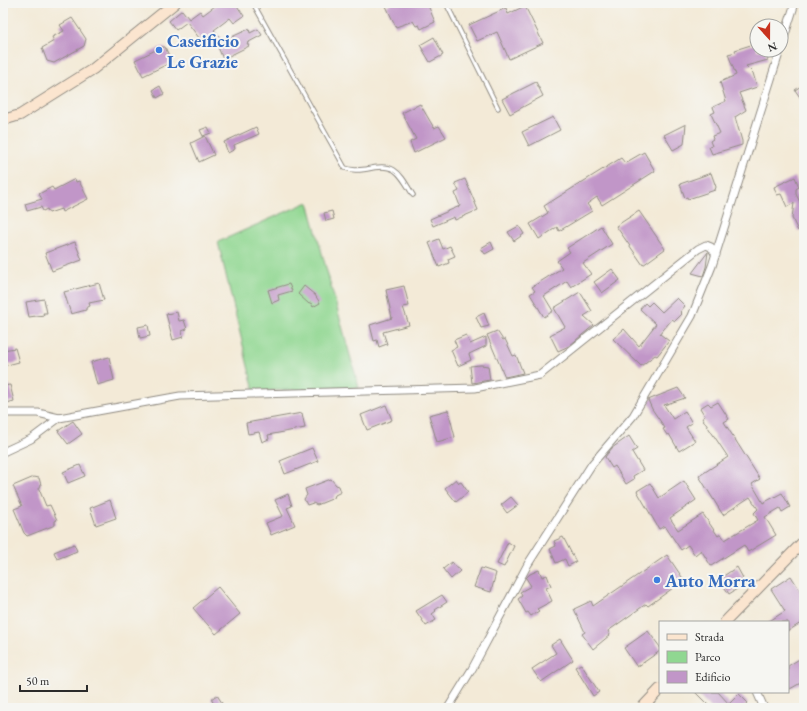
<svg xmlns="http://www.w3.org/2000/svg" width="807" height="711" viewBox="0 0 807 711" font-family="'EB Garamond',serif">
<rect width="100%" height="100%" fill="#f6f6f2"/>
<filter id="ink" filterUnits="userSpaceOnUse"><feTurbulence type="fractalNoise" baseFrequency=".025" numOctaves="2"/><feDisplacementMap in="SourceGraphic" scale="8" xChannelSelector="R" yChannelSelector="G"/><feConvolveMatrix kernelMatrix="1 2 1 2 8 2 1 2 1" color-interpolation-filters="sRGB"/></filter>
<filter id="wash" filterUnits="userSpaceOnUse"><feTurbulence type="fractalNoise" baseFrequency=".012" numOctaves="4" result="noise"/><feDisplacementMap in="SourceGraphic" scale="16" xChannelSelector="R" yChannelSelector="G"/><feGaussianBlur stdDeviation="0.9" result="paint"/><feColorMatrix in="noise" values="0 0 0 0 0 0 0 0 0 0 0 0 0 0 0 0 0 1.4 0 .05"/><feComposite in="paint" operator="in"/></filter>
<g filter="url(#wash)">
<rect width="100%" height="100%" fill="#f3ead7"/>
<polygon fill="#90d791" stroke="#5e815e" points="308,202 359,388 254,391 218,242"/>
<g id="blocks">
<g fill="#c196c8">
<polygon points="219,3 235,3 244,16 234,23 230,18 214,30 223,41 249,29 250,33 258,29 262,35 247,43 249,46 223,59 215,40 206,47 187,22 176,30 169,21 182,10 189,19 200,11 203,15"/>
<polygon points="392,3 427,3 435,22 421,29 419,25 416,26 413,21 396,27 386,6"/>
<polygon points="525,6 543,43 509,59 497,32 477,41 469,25 506,8 508,14"/>
<polygon points="72,18 86,39 84,46 54,63 47,61 42,48 54,41 52,37 64,31 60,25"/>
<polygon points="434,37 443,55 430,62 420,45"/>
<polygon points="757,43 757,50 765,50 768,60 746,66 753,73 757,87 739,93 746,110 735,117 742,141 742,145 712,154 709,147 712,146 710,141 713,139 712,136 720,133 711,114 715,112 713,107 726,101 720,82 736,75 728,54 736,52 735,50"/>
<polygon points="162,47 165,47 172,62 143,76 135,60"/>
<polygon points="536,82 543,96 510,114 502,99"/>
<polygon points="804,84 804,103 795,90"/>
<polygon points="160,86 164,94 157,98 153,90"/>
<polygon points="420,104 434,128 439,126 446,137 414,153 410,142 416,139 402,113"/>
<polygon points="553,117 560,130 529,146 522,132"/>
<polygon points="686,124 684,144 673,150 664,135"/>
<polygon points="208,127 211,133 203,136 200,130"/>
<polygon points="256,127 259,134 234,145 235,149 228,153 224,142"/>
<polygon points="205,136 214,155 199,162 191,143"/>
<polygon points="644,152 655,171 602,205 597,197 587,204 592,211 559,231 557,227 539,239 530,224 548,213 544,206 621,158 625,163"/>
<polygon points="711,173 716,187 715,190 688,199 687,197 685,198 680,184"/>
<polygon points="795,177 799,187 796,189 796,194 804,211 804,228 798,231 792,218 794,203 787,207 781,194 777,195 774,187"/>
<polygon points="75,179 76,182 79,181 88,199 62,212 61,209 49,213 47,209 43,211 41,207 27,211 25,204 42,199 39,194 52,187 54,190"/>
<polygon points="465,179 478,210 455,220 454,217 433,226 430,219 460,206 455,193 459,191 455,183"/>
<polygon points="332,211 334,219 326,221 324,213"/>
<polygon points="639,211 665,249 643,265 616,226"/>
<polygon points="519,226 524,234 514,241 508,232"/>
<polygon points="601,226 612,244 583,263 591,274 571,287 567,281 544,296 553,311 544,317 530,294 535,291 532,287 562,268 557,261 570,252 567,248"/>
<polygon points="439,239 443,249 450,246 455,256 448,259 449,263 439,267 429,243"/>
<polygon points="75,242 82,260 52,271 45,253"/>
<polygon points="491,242 494,249 485,254 481,248"/>
<polygon points="708,252 706,267 703,276 692,273"/>
<polygon points="612,269 620,280 602,293 594,282"/>
<polygon points="99,283 104,300 89,303 90,306 86,308 86,310 71,314 64,292"/>
<polygon points="289,284 292,291 278,295 279,300 272,303 268,290"/>
<polygon points="304,286 315,295 320,303 313,307 311,303 309,304 298,294"/>
<polygon points="404,286 409,306 403,307 409,325 383,332 387,344 379,347 377,340 374,341 370,325 392,318 386,290"/>
<polygon points="580,292 592,311 584,316 594,325 569,346 558,351 550,335 565,327 554,308"/>
<polygon points="677,298 685,306 680,312 682,314 675,321 672,319 660,334 669,341 657,356 655,355 641,366 613,339 624,329 639,346 656,324 640,309 645,303 648,306 652,302 662,312"/>
<polygon points="44,299 47,313 43,313 44,315 29,317 26,302"/>
<polygon points="177,312 179,321 184,320 187,329 182,331 183,337 173,340 166,314"/>
<polygon points="484,313 489,326 481,328 476,317"/>
<polygon points="148,325 150,336 140,338 138,327"/>
<polygon points="497,331 503,340 505,339 513,356 516,355 523,373 505,377 487,335"/>
<polygon points="466,335 470,344 486,337 486,346 469,354 471,360 458,366 451,350 457,347 454,340"/>
<polygon points="15,348 19,362 3,366 3,350"/>
<polygon points="109,357 114,380 97,385 91,362"/>
<polygon points="481,365 488,366 490,380 472,383 470,366"/>
<polygon points="10,385 14,401 3,404 3,386"/>
<polygon points="678,388 685,398 664,405 673,419 685,411 692,423 686,427 695,441 679,451 669,434 667,435 663,429 665,428 652,409 648,400"/>
<polygon points="718,402 729,419 724,422 760,479 752,484 763,503 782,493 790,507 782,512 780,508 765,517 776,535 748,552 744,545 711,566 701,550 695,555 688,545 681,550 665,526 659,529 637,491 650,483 659,498 684,481 696,500 670,518 678,530 703,514 718,536 721,534 725,540 758,520 754,513 758,509 750,497 723,515 699,476 728,457 702,418 705,416 700,408 708,403 711,406"/>
<polygon points="386,405 392,420 367,430 361,415"/>
<polygon points="448,410 455,437 437,442 429,415"/>
<polygon points="302,413 305,428 268,435 269,439 262,442 259,432 248,434 246,423"/>
<polygon points="73,421 82,434 68,444 58,431"/>
<polygon points="629,436 637,449 632,452 643,470 633,476 634,479 626,484 615,466 612,468 605,457 612,448"/>
<polygon points="312,448 318,461 285,474 280,461"/>
<polygon points="80,465 85,476 68,483 63,472"/>
<polygon points="34,477 39,478 41,485 39,489 46,506 50,505 57,520 55,521 55,525 27,536 24,533 14,509 22,506 13,486"/>
<polygon points="331,479 336,485 339,486 341,492 335,495 334,498 317,505 313,503 307,505 304,499 307,495 305,489"/>
<polygon points="456,479 459,483 461,482 468,492 456,502 445,488"/>
<polygon points="288,494 292,506 287,508 295,525 271,535 266,523 283,516 275,500"/>
<polygon points="511,497 518,505 507,513 501,505"/>
<polygon points="110,500 116,518 96,525 90,508"/>
<polygon points="563,537 576,562 568,566 565,559 556,563 550,549 556,546 554,541"/>
<polygon points="508,542 514,546 504,567 497,564"/>
<polygon points="74,544 77,551 57,559 54,552"/>
<polygon points="667,555 684,580 648,606 646,604 608,631 610,635 593,649 582,634 585,632 574,609 591,601 593,606"/>
<polygon points="452,562 460,571 451,579 443,569"/>
<polygon points="737,567 743,578 734,584 737,589 729,594 719,579"/>
<polygon points="481,568 496,573 491,592 474,587"/>
<polygon points="539,570 542,577 547,575 551,586 546,588 552,601 537,609 539,611 531,616 528,612 526,613 518,599 522,596 520,592 531,586 526,578 530,574"/>
<polygon points="791,576 804,597 804,621 788,631 788,622 768,622 785,611 771,589"/>
<polygon points="218,587 240,614 216,634 193,608"/>
<polygon points="442,595 447,602 435,610 436,611 432,614 436,620 426,626 416,611"/>
<polygon points="648,631 660,647 660,651 637,667 624,648"/>
<polygon points="560,639 573,660 541,682 532,669 556,653 551,645"/>
<polygon points="801,658 804,664 804,681 790,689 788,685 788,666"/>
<polygon points="581,664 599,692 593,696 575,667"/>
<polygon points="695,692 718,692 729,704 739,694 748,703 743,708 711,708"/>
<polygon points="217,695 222,703 216,707 211,699"/>
</g>
</g>
</g>
<g filter="url(#ink)">
<use href="#blocks" fill-opacity="0" stroke="#8f8a81" stroke-width="1"/>
<g fill="none" stroke-linecap="round" stroke-linejoin="round">
<g stroke="#8f8a81" stroke-width="5.5">
<g id="lane">
<path d="M253,3L345,168C353,171 359,170 367,169C395,162 399,172 413,195"/>
<polyline points="446,3 498,108"/>
</g>
</g>
<g stroke="#8f8a81" stroke-width="9">
<g id="street">
<polyline points="3,413 38,413 59,418 180,396 475,388 540,375 698,249 706,245 711,247 716,255"/>
<polyline points="3,452 31,439 59,418"/>
<polyline points="757,692 764,708"/>
<polyline points="448,708 472,669 528,564 592,464 633,416 692,316 712,266 795,3"/>
</g>
</g>
<g stroke="#8f8a81" stroke-width="12">
<g id="secondary">
<polyline points="3,120 20,115 93,69 175,3"/>
<polyline points="725,622 804,541"/>
<polyline points="642,708 660,689"/>
</g>
</g>
<use href="#lane" stroke="#fff" stroke-width="3.5"/>
<use href="#street" stroke="#fff" stroke-width="7"/>
<use href="#secondary" stroke="#fbe5cf" stroke-width="10"/>
</g>
</g>
<g fill="#3f7fe0" stroke="#f6f6f2" stroke-width="1.5">
<circle cx="159" cy="50" r="4"/>
<circle cx="657" cy="580" r="4"/>
</g>
<g text-anchor="middle" dominant-baseline="central" stroke-width="4" stroke-linejoin="round" paint-order="stroke">
<g font-size="18" font-weight="bold" fill="#366cbe" stroke="#f6f6f2" text-anchor="start">
<text x="167" y="40">Caseificio<tspan x="167" dy="21">Le Grazie</tspan></text>
<text x="665" y="580">Auto Morra</text>
</g>
</g>
<rect width="807" height="711" fill="none" stroke="#f6f6f2" stroke-width="16"/>
<rect x="659" y="621" width="130" height="72" fill="#f6f6f2" stroke="#a5a5a2"/>
<rect x="667" y="634" width="20" height="6" fill="#fbe5cf" stroke="#a5a5a2"/>
<text x="695" y="641" font-size="12" fill="#2b2b2b">Strada</text>
<rect x="667" y="651" width="20" height="12" fill="#90d791" stroke="#a5a5a2"/>
<text x="695" y="661" font-size="12" fill="#2b2b2b">Parco</text>
<rect x="667" y="671" width="20" height="12" fill="#c196c8" stroke="#a5a5a2"/>
<text x="695" y="681" font-size="12" fill="#2b2b2b">Edificio</text>
<g transform="translate(769 38) rotate(159)"><circle r="19" fill="#f6f6f2" stroke="#a5a5a2"/>
<path d="M0-3L7 15L0 10L-7 15Z" fill="#c8321e"/>
<text y="-6" font-size="11" font-weight="bold" text-anchor="middle" fill="#2b2b2b">N</text>
</g>
<path d="M20 685v6h67v-6" fill="none" stroke="#2b2b2b" stroke-width="2"/>
<text x="26" y="685" font-size="12" fill="#2b2b2b" stroke="#f6f6f2" stroke-width="3" paint-order="stroke">50 m</text>
</svg>
